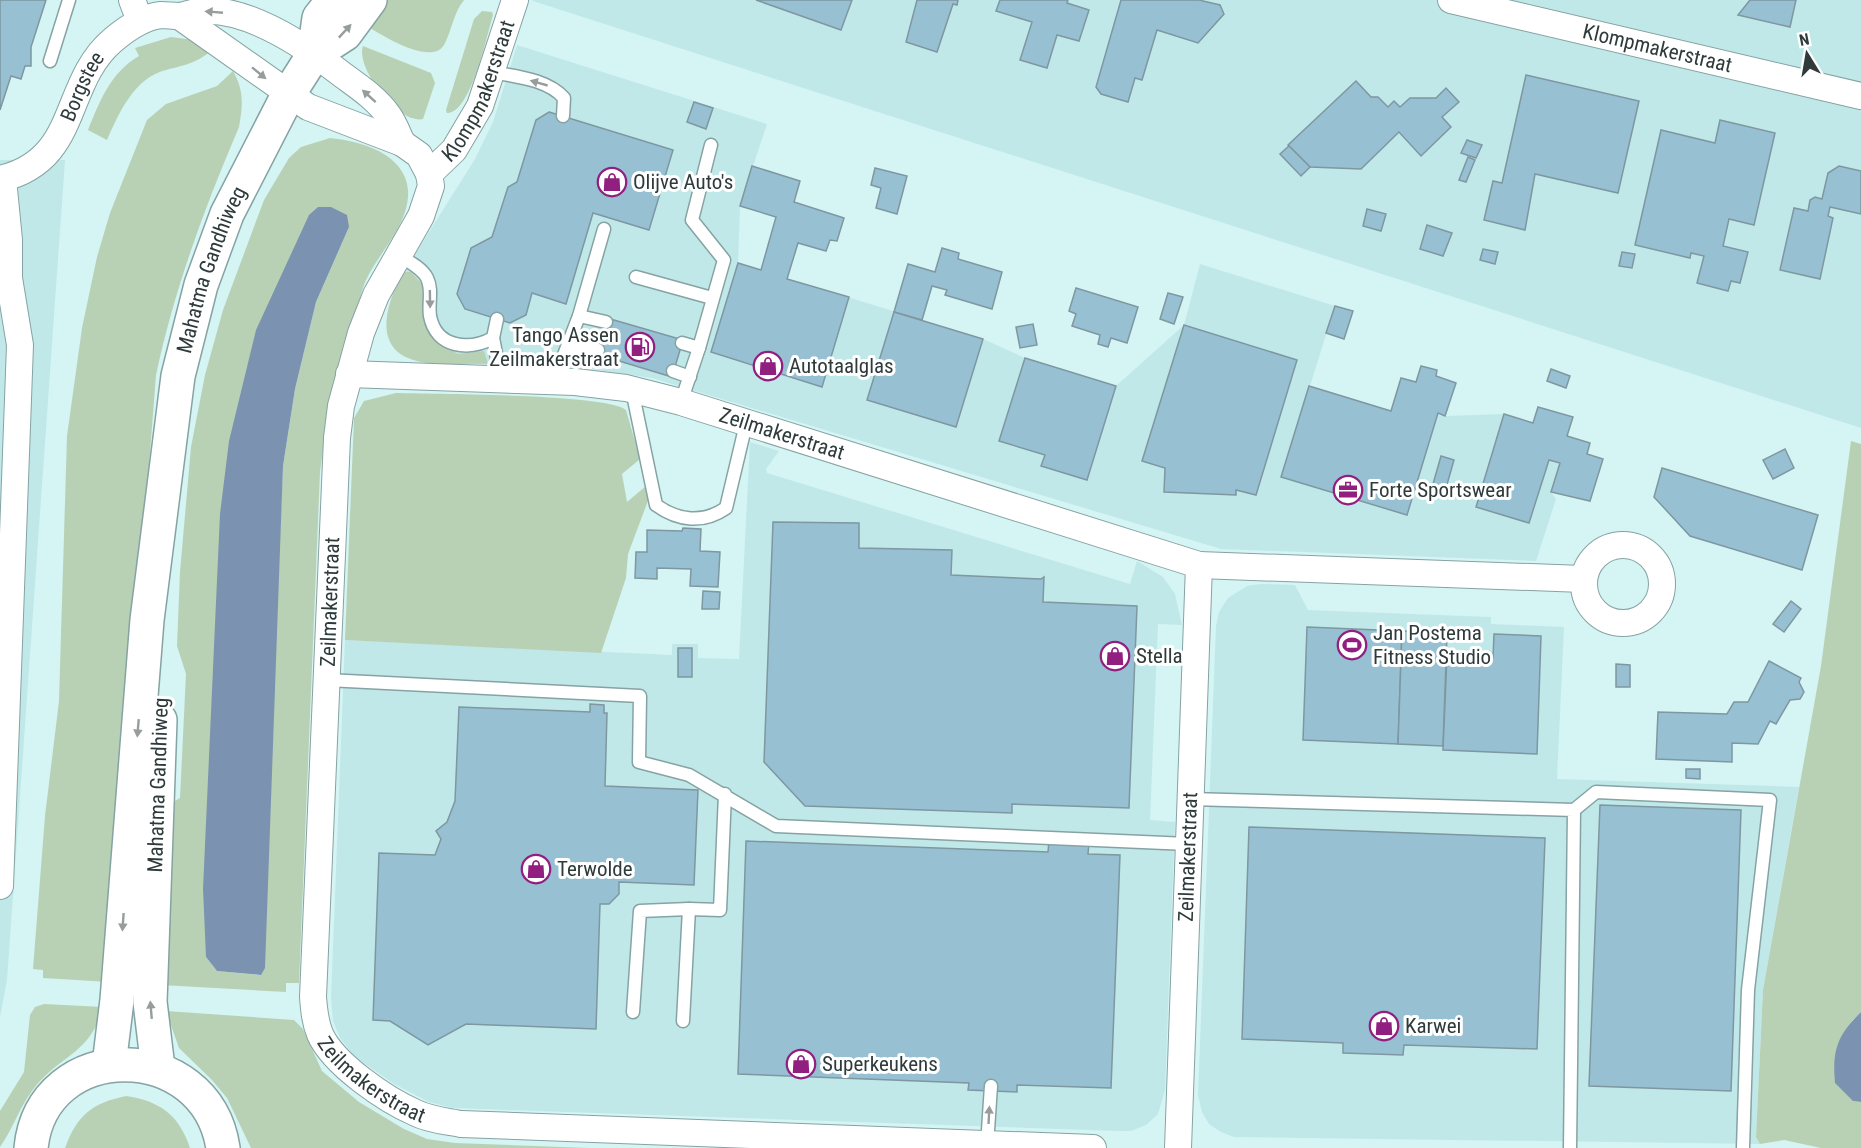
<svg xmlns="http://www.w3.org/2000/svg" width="1861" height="1148" viewBox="0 0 1861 1148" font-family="'Roboto Condensed',sans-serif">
<rect width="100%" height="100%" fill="#d5f4f4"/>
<g fill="#c0e8e9">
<polygon points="532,0 1861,0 1861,428 533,1"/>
<polygon points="517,45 767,124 740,206 738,263 983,339 1025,358 1116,386 1184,325 1200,264 1335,306 1310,386 1391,411 1446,416 1504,414 1557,429 1549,460 1560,463 1551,492 1556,499 1536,561 1221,549 652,378 592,369 429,362 409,358 397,350 387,334 392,297 397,283 475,159 493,122"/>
<polygon points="0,160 65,160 7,980 0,1017"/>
<polygon points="750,442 779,451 766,469 767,473 1130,584 1137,561 1163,577 1175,594 1182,625 1158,624 1150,820 1175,822 1165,1090 1158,1114 1146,1125 1131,1131 1117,1131 453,1108 429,1102 394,1084 354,1056 340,1038 333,1021 331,998 345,640 672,655 672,644 698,644 698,658 739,659"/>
<polygon points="1261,584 1295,585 1308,610 1491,617 1491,624 1564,627 1557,779 1799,787 1763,990 1756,1137 1760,1144 1234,1137 1221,1132 1209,1124 1202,1112 1198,1095 1216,626 1219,612 1228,598 1247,586"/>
</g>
<g fill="#b8d1b5" fill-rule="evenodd">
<path d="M380,0H464C454,12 452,29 445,43C434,68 383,36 367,26Z"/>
<path d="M482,11L492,12L493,15C487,34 471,114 447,113L446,110L474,19Z"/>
<path d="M171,37L194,40L212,50C197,63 185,65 166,70C134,78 119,113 107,140L88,130C100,101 110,73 139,56L135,48Z"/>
<path d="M363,46L431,73L435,83L423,119C399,125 355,68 363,46Z"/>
<path d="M233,71C244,90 243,105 239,127C204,209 175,287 156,375L109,982L43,978V970L33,969L45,816L59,701L67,436L82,328L97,257L110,213L147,120L166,104L217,86Z"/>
<path d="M330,138C360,141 405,153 408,190C410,224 379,252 366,280C360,294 357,310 353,324C337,374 326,421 320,472L299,983H286V992L161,985L170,804L180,798L186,674L177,646L180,572L191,447L205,375L223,310L264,200L289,158L301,147ZM318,207L349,227L316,302L295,389L283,466L260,975L217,971L206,957Z"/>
<path d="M404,272H411L422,284L424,318L435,340L458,354L484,351L488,364C464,363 431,368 408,358C372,343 389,296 404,272Z"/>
<path d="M396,393C430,394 609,394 626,410L640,459L622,474L627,502L646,486L649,498L628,554L626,578L601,653L345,640L354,418L364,401Z"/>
<polygon points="1851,441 1861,444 1861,1012 1852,1021 1853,1101 1861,1102 1861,1148 1821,1148 1784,1140 1760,1144 1756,1137 1763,990 1821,666"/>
<path d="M44,1004L103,1007C91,1055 58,1055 32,1091C19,1108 13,1129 0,1147V1111L24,1072L30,1015L35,1007Z"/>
<polygon points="166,1011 294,1020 303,1029 322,1071 359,1102 404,1129 427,1139 455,1143 589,1148 251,1148 227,1098 212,1080 179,1048"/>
<path d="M126,1096C160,1101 179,1115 190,1148H65C77,1115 92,1103 126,1096Z"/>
</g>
<g fill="#7b93b0">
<polygon points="318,207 331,207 347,215 349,227 316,302 295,389 283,466 265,968 261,975 217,971 206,957 203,889 220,514 229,441 256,330 309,215"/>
<path d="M1861,1012V1102L1853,1101L1835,1083C1832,1050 1837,1036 1861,1012Z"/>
</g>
<g fill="#97c1d2" stroke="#7e97a1" stroke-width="1.5">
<polygon points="0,0 46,0 31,47 31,66 25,66 21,79 11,76 0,110"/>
<polygon points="756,0 852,0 841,30"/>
<polygon points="917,0 958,0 957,5 953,4 937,52 906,42"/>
<polygon points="1000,0 1068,0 1067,3 1089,10 1079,41 1057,35 1047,68 1020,60 1032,22 996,11"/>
<polygon points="1121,0 1199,0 1220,5 1224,14 1198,43 1157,30 1142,80 1135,78 1128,102 1101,94 1096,87"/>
<polygon points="1750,0 1796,0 1790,27 1738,15"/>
<polygon points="1526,75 1639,101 1618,193 1535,174 1525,230 1484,220 1493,181 1502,183"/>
<polygon points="1356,81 1371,97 1378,97 1388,107 1394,101 1400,107 1410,98 1436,98 1446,88 1459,102 1442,117 1451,127 1421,156 1399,132 1361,169 1310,167 1288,145"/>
<polygon points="694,102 713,108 706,129 687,122"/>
<polygon points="549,112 673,150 649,230 593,213 566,304 532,293 526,315 510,323 465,309 457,294 471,248 492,237 508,187 517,182 536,120"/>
<polygon points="1720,120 1775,133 1754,225 1729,219 1723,246 1748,252 1740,283 1731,281 1728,291 1697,283 1704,256 1691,253 1690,258 1635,245 1661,130 1715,143"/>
<polygon points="1467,140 1482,145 1476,158 1461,153"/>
<polygon points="1289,146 1310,167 1301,176 1280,154"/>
<polygon points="1468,157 1475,160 1466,182 1459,180"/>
<polygon points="752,166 800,181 794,202 844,218 837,241 830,240 826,251 798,243 787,279 849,297 822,387 711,352 738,263 761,270 776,217 740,206"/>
<polygon points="1839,166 1861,171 1861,214 1830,207 1828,216 1833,218 1820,279 1780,270 1794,208 1808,211 1810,200 1815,197 1822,199 1828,173"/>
<polygon points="875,168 907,176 897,214 876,208 881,188 871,185"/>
<polygon points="1367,209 1386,214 1381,231 1363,226"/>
<polygon points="1427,225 1452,233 1443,256 1420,249"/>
<polygon points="942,248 959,253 958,259 1002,272 992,309 945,295 947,290 932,286 922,320 894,312 908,264 935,272"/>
<polygon points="1483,249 1498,252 1495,264 1480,260"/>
<polygon points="1622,252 1635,254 1632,268 1619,266"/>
<polygon points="1076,288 1138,307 1127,343 1111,338 1108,347 1098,344 1100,335 1072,326 1076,314 1069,311"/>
<polygon points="1168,293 1183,297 1174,324 1160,319"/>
<polygon points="1335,306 1353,311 1344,339 1326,333"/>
<polygon points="894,312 983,339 956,427 867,400"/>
<polygon points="607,318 683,340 672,377 596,354"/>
<polygon points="1033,324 1037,345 1020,348 1016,327"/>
<polygon points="1184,325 1297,360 1256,495 1236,490 1236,495 1164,492 1165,468 1142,461"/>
<polygon points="1025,358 1116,386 1087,480 1041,466 1045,455 999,441"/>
<polygon points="1421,366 1437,370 1436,376 1456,383 1445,416 1438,413 1407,515 1281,477 1309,386 1391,411 1401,378 1416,382"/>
<polygon points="1551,369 1570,376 1566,388 1547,381"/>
<polygon points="1538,407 1573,417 1567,436 1590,443 1587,454 1603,459 1590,501 1551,492 1560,463 1549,460 1529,523 1476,507 1504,414 1533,423"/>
<polygon points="1785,449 1794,468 1773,479 1763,460"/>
<polygon points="1441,456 1454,460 1446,488 1433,484"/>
<polygon points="1662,468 1818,515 1802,570 1690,536 1654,497"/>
<polygon points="773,522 859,523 859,548 952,550 951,575 1041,579 1044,577 1043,602 1137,606 1129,808 1012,804 1012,813 805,806 764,762"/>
<polygon points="683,528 701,529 700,551 720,552 718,587 690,586 691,569 657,568 657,579 635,578 636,552 647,552 647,530 682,531"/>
<polygon points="703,591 720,592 719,609 702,609"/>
<polygon points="1791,601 1801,609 1784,632 1773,624"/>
<polygon points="1307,627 1402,631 1398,744 1303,740"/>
<polygon points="1402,631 1447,633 1443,746 1398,744"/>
<polygon points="1494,634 1541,636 1537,754 1443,750 1447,656 1493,658"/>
<rect x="678" y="648" width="14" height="29"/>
<polygon points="1769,661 1801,678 1799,682 1804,692 1800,699 1790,700 1776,724 1770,721 1758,744 1732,743 1732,762 1656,759 1658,712 1727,714 1734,702 1748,702"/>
<polygon points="1616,664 1630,665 1630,687 1616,687"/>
<polygon points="590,704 604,705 604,713 607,713 605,786 698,790 694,885 619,882 619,894 609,904 600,904 596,1029 466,1024 428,1045 390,1021 373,1020 379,853 435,855 441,839 436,831 447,822 455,801 459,707 590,712"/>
<polygon points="1686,769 1700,769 1700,779 1686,778"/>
<polygon points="1600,805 1741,810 1731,1091 1589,1086"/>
<polygon points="1249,827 1545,838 1537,1049 1404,1045 1403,1055 1343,1053 1343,1043 1242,1039"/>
<polygon points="1049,840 1089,842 1088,854 1120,855 1111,1088 1017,1085 1017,1092 968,1090 969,1083 738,1074 746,841 1048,852"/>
</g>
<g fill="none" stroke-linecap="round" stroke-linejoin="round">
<g stroke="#86a3a3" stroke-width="15">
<g id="lane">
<polyline points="50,61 69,0"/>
<path d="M492,72C517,77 547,79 564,98L563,116"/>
<path d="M398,255C408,261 422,268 427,278C433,290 428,303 430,316C436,348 469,351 493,338"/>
<polyline points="636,277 712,298"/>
<polyline points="579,316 604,229"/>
<polyline points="497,319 493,338 501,379"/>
<polyline points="567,348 589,347 598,350"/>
<polyline points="699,348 724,260 692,220 711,145"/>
<polyline points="673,371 690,377"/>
<polyline points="554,381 579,316 606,322"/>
<path d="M632,390L656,505C678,521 703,524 726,508L746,424"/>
<polyline points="681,402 699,348 682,343"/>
<polyline points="327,680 640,696 639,762 689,775 776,826 1188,844"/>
<polyline points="1190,799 1574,810 1570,1148"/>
<polyline points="1574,810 1596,792 1770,800 1748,990 1743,1148"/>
<polyline points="633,1012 640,911 689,909"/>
<polyline points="683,1021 689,909 720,910 725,794"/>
<polyline points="987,1145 991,1086"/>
</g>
</g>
<g stroke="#86a3a3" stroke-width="28">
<g id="street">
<polyline points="132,0 140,21"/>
<path id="s1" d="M1451,0L1861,96"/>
<path id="s2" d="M179,16L308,107L402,143L419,155L429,174L431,186L421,216L376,295L361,333L341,406L337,438L313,997C314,1010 315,1022 320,1034C333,1064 386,1100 416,1113C430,1120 446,1121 461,1124L1093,1148"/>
<path id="s3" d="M429,174L454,150L480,106L515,0"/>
<path id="s4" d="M0,179C81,160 61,84 113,40C126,29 143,17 161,15C167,15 173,16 179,16C186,15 194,12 201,11C249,7 308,48 344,76C359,87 377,99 388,115C394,123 398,134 402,143"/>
<path id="s5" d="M349,374L575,382L626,388L681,402L1199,565L1178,1148"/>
<circle cx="1623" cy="584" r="39"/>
<polyline points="1199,565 1583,579"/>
<polyline points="0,886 20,345 9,278 9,240 3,179"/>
</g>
</g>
<g stroke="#86a3a3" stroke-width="36">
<g id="secondary">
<polyline points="314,54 345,34 370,0"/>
<path id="s6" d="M109,1065L117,1000L147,620L178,376L201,285L227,214L288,95L314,54L319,18L333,0"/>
<polyline points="158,1068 150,1002 160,720"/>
<path d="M31,1148C42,1037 206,1037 223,1148"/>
</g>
</g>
<use href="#lane" stroke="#fff" stroke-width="12"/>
<use href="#street" stroke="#fff" stroke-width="26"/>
<use href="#secondary" stroke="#fff" stroke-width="33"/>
</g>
<defs><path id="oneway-solid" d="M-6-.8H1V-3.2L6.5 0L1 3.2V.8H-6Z" transform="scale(1.5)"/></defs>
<g fill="#979d9d">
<use href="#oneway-solid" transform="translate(214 12) rotate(-175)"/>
<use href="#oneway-solid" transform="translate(345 31) rotate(-47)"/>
<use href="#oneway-solid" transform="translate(259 73) rotate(39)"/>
<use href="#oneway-solid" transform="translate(539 83) rotate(-164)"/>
<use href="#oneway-solid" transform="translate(369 96) rotate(-138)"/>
<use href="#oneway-solid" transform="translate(430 299) rotate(89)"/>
<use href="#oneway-solid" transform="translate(138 728) rotate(95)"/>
<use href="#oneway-solid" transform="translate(123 922) rotate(94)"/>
<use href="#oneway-solid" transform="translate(151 1010) rotate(-95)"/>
<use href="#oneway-solid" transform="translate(989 1115) rotate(-87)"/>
</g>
<defs>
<g id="shop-ring" transform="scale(1.5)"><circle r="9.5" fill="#fff" stroke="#901f80" stroke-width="1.5"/><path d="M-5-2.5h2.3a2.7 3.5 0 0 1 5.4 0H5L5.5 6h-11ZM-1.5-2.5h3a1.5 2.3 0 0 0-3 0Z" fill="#901f80"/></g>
<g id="fuel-ring" transform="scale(1.5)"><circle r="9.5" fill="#fff" stroke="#901f80" stroke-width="1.5"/><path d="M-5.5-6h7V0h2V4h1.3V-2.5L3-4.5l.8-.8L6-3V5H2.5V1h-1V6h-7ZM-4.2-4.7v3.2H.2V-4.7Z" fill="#901f80"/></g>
<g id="office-ring" transform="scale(1.5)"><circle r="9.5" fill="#fff" stroke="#901f80" stroke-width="1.5"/><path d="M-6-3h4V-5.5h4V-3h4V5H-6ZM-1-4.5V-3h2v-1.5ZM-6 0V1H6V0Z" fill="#901f80"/></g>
<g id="stadium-ring" transform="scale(1.5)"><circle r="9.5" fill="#fff" stroke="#901f80" stroke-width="1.5"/><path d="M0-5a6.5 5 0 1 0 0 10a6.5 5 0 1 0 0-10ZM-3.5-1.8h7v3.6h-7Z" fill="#901f80"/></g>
</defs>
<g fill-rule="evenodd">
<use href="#shop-ring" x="612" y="182"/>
<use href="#fuel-ring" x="640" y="347"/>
<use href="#shop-ring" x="768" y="366"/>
<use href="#office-ring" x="1348" y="490"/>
<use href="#stadium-ring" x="1352" y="645"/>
<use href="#shop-ring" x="1115" y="656"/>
<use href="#shop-ring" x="536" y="869"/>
<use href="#shop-ring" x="1384" y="1026"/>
<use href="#shop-ring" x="801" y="1064"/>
</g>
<g text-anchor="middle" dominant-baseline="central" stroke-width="6" stroke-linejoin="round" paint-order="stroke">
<g font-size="21" fill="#2f3b3b" stroke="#fff">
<text stroke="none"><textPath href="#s1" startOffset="212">Klompmakerstraat</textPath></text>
<text stroke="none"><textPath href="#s4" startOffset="130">Borgstee</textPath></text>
<text stroke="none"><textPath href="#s3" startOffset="99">Klompmakerstraat</textPath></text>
<text stroke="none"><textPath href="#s6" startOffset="804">Mahatma Gandhiweg</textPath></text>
<text stroke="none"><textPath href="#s5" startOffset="440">Zeilmakerstraat</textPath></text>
<text transform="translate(330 602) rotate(-88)">Zeilmakerstraat</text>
<text transform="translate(158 785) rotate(-88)">Mahatma Gandhiweg</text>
<text transform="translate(1188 857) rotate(-88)">Zeilmakerstraat</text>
<text stroke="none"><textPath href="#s2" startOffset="1252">Zeilmakerstraat</textPath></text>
</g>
<g font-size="21" fill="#2f3b3b" stroke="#fff" text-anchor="start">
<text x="633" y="182">Olijve Auto's</text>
<text x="619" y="335" text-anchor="end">Tango Assen<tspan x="619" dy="24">Zeilmakerstraat</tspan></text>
<text x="789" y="366">Autotaalglas</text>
<text x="1369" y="490">Forte Sportswear</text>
<text x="1373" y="633">Jan Postema<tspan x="1373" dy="24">Fitness Studio</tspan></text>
<text x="1136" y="656">Stella</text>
<text x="557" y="869">Terwolde</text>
<text x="1405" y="1026">Karwei</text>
<text x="822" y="1064">Superkeukens</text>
</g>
</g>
<g transform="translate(1807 54) rotate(349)" stroke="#ffffff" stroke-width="4.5" paint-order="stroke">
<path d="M0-4.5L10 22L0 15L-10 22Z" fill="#2f3b3b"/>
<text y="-9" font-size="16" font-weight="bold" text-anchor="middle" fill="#2f3b3b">N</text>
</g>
</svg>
